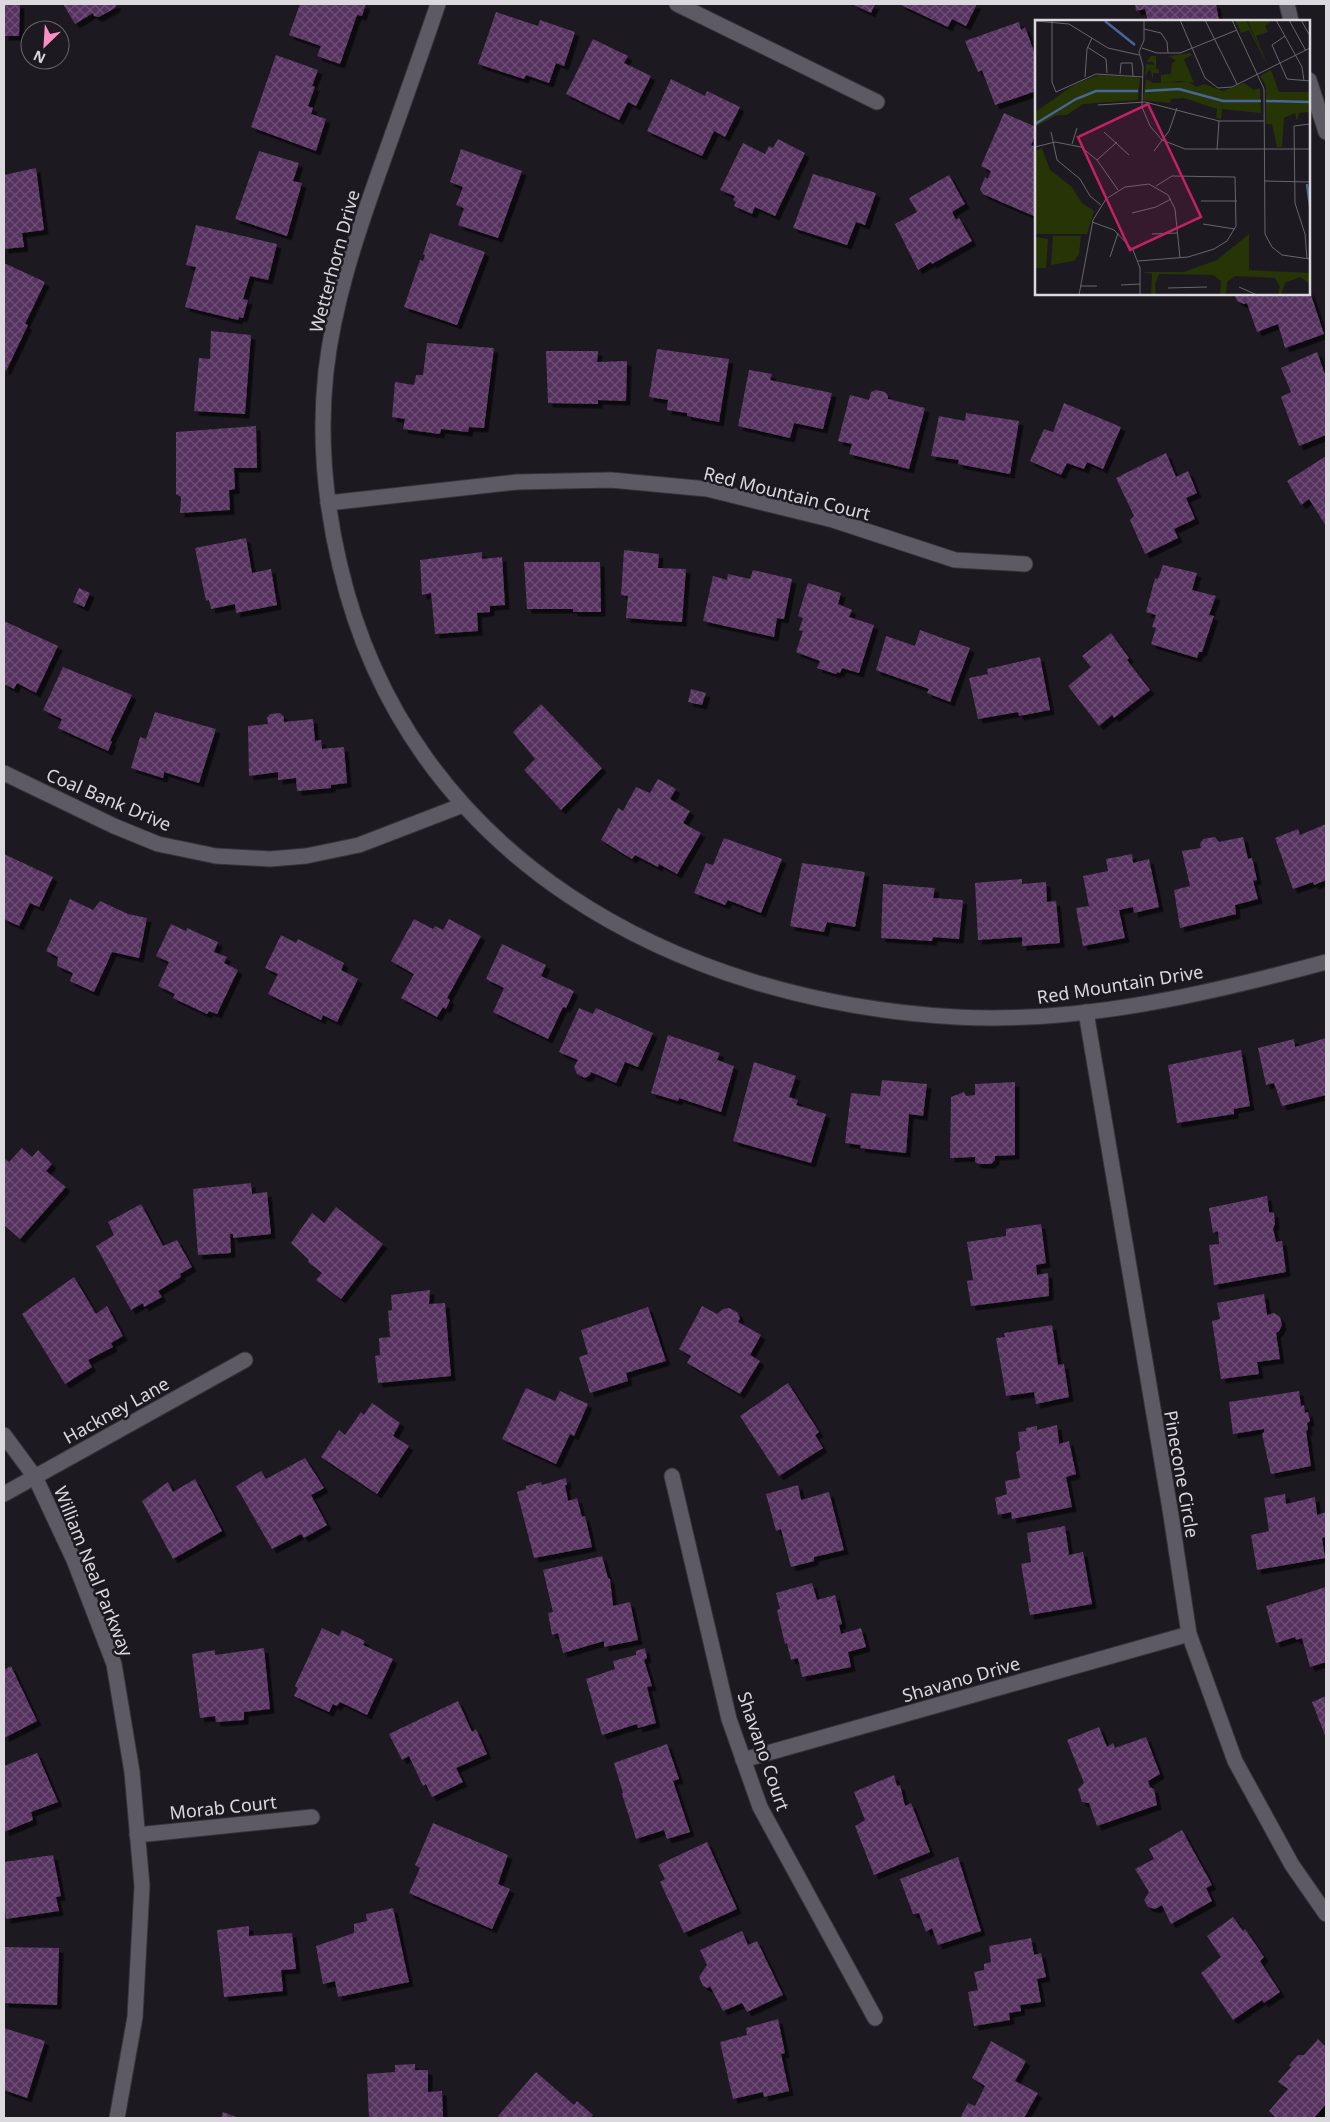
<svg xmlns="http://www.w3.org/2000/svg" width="1330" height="2122" viewBox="0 0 1330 2122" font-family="'Noto Sans',sans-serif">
<defs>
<pattern id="building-cross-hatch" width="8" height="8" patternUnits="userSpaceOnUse" patternTransform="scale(1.25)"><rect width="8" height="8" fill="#56325f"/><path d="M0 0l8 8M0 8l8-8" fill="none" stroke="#6e4f76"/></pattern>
<filter id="shadow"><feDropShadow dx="4.5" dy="4.5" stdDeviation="0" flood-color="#0009"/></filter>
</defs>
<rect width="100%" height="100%" fill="#1c1921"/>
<g fill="url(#building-cross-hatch)" filter="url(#shadow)">
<polygon points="4,4 20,4 19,36 4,36"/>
<polygon points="63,4 117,4 115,8 99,17 94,16 93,13 75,24"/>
<polygon points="300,4 366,4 362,16 357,15 340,64 317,56 321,46 289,35"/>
<polygon points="852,4 875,4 871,13"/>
<polygon points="899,4 977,4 966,26 952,19 948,27"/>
<polygon points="1135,4 1216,4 1219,21 1148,21 1145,9 1136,11"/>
<polygon points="496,12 538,26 540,20 575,32 564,66 556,63 549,83 526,75 524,79 478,64"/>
<polygon points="1019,22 1021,30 1025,27 1036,57 1036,91 995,105 982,70 978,72 965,41"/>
<polygon points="593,39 628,56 624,63 651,76 636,106 628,102 619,120 566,94"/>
<polygon points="276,55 318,70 312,86 315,87 308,106 313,108 311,114 326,119 316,151 251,127"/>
<polygon points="671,79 705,96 707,91 740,107 725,137 714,131 702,156 647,131"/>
<polygon points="1004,113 1036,127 1036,134 1031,145 1036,147 1036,217 983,194 980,189 985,177 988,179 991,171 981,166"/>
<polygon points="778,139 805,153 775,216 755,207 752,214 734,206 736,202 733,200 735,196 720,190 743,143 765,154 769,146 773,148"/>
<polygon points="461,149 522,171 498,238 458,225 464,208 456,205 463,187 450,182"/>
<polygon points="259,151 299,163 293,181 302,183 287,236 235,219"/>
<polygon points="36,168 44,230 22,233 24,247 4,249 4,175"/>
<polygon points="813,174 876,193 865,225 856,222 847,245 793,228"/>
<polygon points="949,175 965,204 952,212 956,220 959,218 972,241 932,264 931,262 918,270 895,224 917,212 909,198"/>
<polygon points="196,225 277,244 268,280 250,276 243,299 248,300 243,318 239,317 238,320 185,307 196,267 186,265"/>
<polygon points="430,233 485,252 457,325 404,307 420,260 423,261 425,255 423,254"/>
<polygon points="4,263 45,282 25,324 28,325 6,371 4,370"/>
<polygon points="1309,289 1324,334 1285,348 1278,324 1257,332 1247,303 1244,304 1237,301 1234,294 1309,294"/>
<polygon points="211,331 251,335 245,414 194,411 199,358 210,359"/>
<polygon points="427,343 494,348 484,428 469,427 468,432 441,429 440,434 403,429 405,419 392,417 395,382 414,385 416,375 423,375"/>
<polygon points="657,349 729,359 719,422 687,416 687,413 667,410 668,400 649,397"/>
<polygon points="546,351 598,351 597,362 627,361 626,401 598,400 598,404 548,403"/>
<polygon points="1317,352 1326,377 1326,435 1299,446 1281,397 1291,392 1281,368"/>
<polygon points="749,370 772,374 770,380 832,393 823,429 794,423 790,438 738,426"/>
<polygon points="876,390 885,392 888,396 888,399 925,408 909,469 849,454 852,444 838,441 850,395 869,400 871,392"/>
<polygon points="1064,403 1121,427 1103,469 1087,462 1084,469 1067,463 1061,475 1030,461 1044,429 1053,432"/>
<polygon points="966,413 1019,421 1010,474 958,464 959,460 931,456 939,416 965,421"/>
<polygon points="256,426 257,468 234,468 235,489 229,490 230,510 180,513 181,497 176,494 176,432"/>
<polygon points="1166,453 1176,477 1188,471 1197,493 1186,498 1195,519 1174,529 1178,538 1145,554 1130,520 1134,516 1116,478"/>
<polygon points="1326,456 1326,526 1309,499 1301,505 1287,481"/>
<polygon points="246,538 252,573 271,569 277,605 236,613 235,604 211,609 209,600 206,601 195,548"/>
<polygon points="624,550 659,554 658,568 686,569 682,622 626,618 628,596 621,595"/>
<polygon points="482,552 482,559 502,557 505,605 490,606 490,612 477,613 478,631 435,634 431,593 422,595 420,560"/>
<polygon points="524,562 600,562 601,612 573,612 573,609 527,609"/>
<polygon points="1163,565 1197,573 1192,590 1216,596 1209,615 1214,616 1202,652 1199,652 1197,658 1151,644 1156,628 1152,627 1156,615 1146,612 1155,578 1158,579"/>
<polygon points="753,570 792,579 784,619 777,618 774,637 703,621 713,576 727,580 728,574 750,579"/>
<polygon points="808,583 841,593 838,604 852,610 849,617 874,625 859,673 842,668 840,673 837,672 836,674 817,668 820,661 796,652 803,631 799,630 803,618 798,616"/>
<polygon points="79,588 90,593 84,607 73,602"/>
<polygon points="4,621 58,646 36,693 17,683 14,689 4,684"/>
<polygon points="920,630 970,648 950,702 927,693 929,689 876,670 886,636 915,646"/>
<polygon points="1111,633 1129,658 1127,660 1150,690 1114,718 1112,715 1099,726 1068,686 1091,667 1082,656"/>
<polygon points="1040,657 1050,710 1019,716 1018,712 978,719 969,678 988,674 987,669"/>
<polygon points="63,667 132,695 110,741 112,742 108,751 58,728 62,719 43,710"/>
<polygon points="691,689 706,693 702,705 688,702"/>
<polygon points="541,704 602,768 561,810 524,770 535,759 513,732"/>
<polygon points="155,712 216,729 199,783 164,772 163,778 131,768 140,737 146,739"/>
<polygon points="280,713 284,717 284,722 313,719 315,741 321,740 322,749 344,747 347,783 331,785 331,788 297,791 296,778 278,780 278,772 249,776 248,726 268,724 267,718 270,714"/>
<polygon points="658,779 676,789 670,799 690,811 683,823 701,833 677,874 659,864 658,867 635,855 632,859 601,840 618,808 623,811 636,787 650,793"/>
<polygon points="1326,824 1326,880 1314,885 1313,882 1293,889 1275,838 1298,829 1300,835"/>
<polygon points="1215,837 1219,842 1243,837 1248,859 1252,858 1257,880 1253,881 1258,899 1235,905 1236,914 1180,928 1174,890 1190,886 1182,851 1201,848 1200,844 1203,839"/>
<polygon points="724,838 782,859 761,913 728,900 725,905 694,893 706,863 713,865"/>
<polygon points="4,854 53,877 39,907 30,903 19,926 4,919"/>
<polygon points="1132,854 1133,863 1149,859 1159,907 1134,913 1133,907 1119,910 1125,938 1083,946 1076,908 1089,906 1083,876 1108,871 1106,859"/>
<polygon points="802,863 865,872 855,927 827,922 824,932 790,926"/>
<polygon points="1022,879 1022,884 1046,882 1047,902 1056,901 1060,943 1022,946 1022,937 978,940 975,883"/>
<polygon points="883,884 935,888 933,898 963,900 959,939 933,937 932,941 881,938"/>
<polygon points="70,899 93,910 100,901 128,914 147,918 139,958 112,952 94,992 70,981 73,973 57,966 58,957 46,951"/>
<polygon points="414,919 433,929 435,926 443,930 449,919 481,936 447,998 450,1000 446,1009 443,1007 437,1017 401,998 414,974 391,961"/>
<polygon points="171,924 186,931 187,928 218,942 214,952 227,957 224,963 238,970 217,1014 209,1011 207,1014 173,998 175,994 158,986 169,962 156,956"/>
<polygon points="281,935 296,943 298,939 344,963 341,970 358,979 337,1022 323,1015 321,1020 268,994 278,974 265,968"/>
<polygon points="502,944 546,965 541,976 574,991 566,1008 563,1007 548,1039 493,1012 504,988 486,979"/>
<polygon points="579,1008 593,1014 596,1008 653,1033 638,1067 625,1062 616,1083 591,1072 590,1075 585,1078 577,1074 574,1067 578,1060 559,1052"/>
<polygon points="668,1035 720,1053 717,1060 734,1066 721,1112 679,1098 678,1101 651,1093"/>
<polygon points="1326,1038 1326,1095 1282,1106 1274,1083 1266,1085 1258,1048 1294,1039 1295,1047"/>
<polygon points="1241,1050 1250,1106 1234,1109 1234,1114 1177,1123 1168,1065"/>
<polygon points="754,1062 796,1076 789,1097 798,1100 796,1105 826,1114 811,1163 733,1141"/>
<polygon points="882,1080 927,1084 923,1116 909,1114 906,1153 860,1148 861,1145 845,1143 851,1093 880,1096"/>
<polygon points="1015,1082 1015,1155 995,1156 995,1160 991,1164 979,1164 975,1162 975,1157 950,1158 951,1097 964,1092 966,1096 975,1095 975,1084"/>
<polygon points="22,1148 32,1157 38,1150 52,1164 46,1171 66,1187 20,1239 4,1225 4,1158 9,1162"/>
<polygon points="251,1183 252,1194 267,1192 271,1234 233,1238 233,1234 230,1234 231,1253 198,1255 193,1189"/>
<polygon points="1267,1196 1269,1212 1274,1213 1275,1224 1273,1228 1276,1242 1282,1241 1286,1272 1214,1285 1209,1245 1219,1244 1218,1231 1213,1233 1209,1208"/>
<polygon points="141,1204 163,1246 177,1240 192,1267 180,1274 181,1277 158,1291 162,1297 144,1307 143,1303 131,1310 96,1246 114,1235 108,1222"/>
<polygon points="336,1207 383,1244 341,1299 316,1280 322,1273 308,1262 309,1260 291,1243 312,1213 324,1223"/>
<polygon points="1041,1224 1046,1263 1036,1265 1037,1275 1048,1273 1049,1296 971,1306 967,1281 973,1280 967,1242 1006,1236 1006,1229"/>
<polygon points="74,1277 96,1314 107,1306 123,1336 111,1343 113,1347 88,1360 92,1367 65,1384 22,1314"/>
<polygon points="430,1290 429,1304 445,1303 451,1376 378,1383 375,1356 380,1355 379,1338 390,1337 388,1311 392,1310 391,1295"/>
<polygon points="1264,1294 1267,1315 1274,1313 1280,1317 1282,1325 1279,1331 1276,1333 1280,1359 1257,1362 1259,1374 1221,1379 1212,1321 1220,1319 1217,1303"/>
<polygon points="702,1306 717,1314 723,1309 729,1308 737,1312 740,1318 738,1322 761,1335 750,1355 760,1361 740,1394 687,1363 691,1356 679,1349"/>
<polygon points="648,1307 666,1361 626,1373 628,1381 590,1393 579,1357 588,1354 581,1330"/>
<polygon points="1052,1325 1058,1365 1064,1364 1069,1397 1036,1404 1034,1392 1006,1396 996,1338 1005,1337 1004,1333"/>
<polygon points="788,1383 819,1432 815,1435 823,1448 779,1476 740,1416"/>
<polygon points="526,1388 555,1401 560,1391 588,1404 574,1436 570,1434 556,1464 502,1439"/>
<polygon points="1299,1391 1301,1406 1304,1405 1305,1413 1308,1412 1310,1421 1307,1423 1308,1430 1306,1431 1311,1466 1271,1474 1262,1434 1264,1432 1264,1429 1233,1434 1229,1402"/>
<polygon points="372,1403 400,1423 393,1436 409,1446 377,1494 321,1457 339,1430 345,1435 361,1412 364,1415"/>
<polygon points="1057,1425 1059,1444 1069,1441 1076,1474 1066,1477 1072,1507 1012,1519 1011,1512 998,1515 995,1498 1007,1494 1005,1481 1020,1478 1016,1452 1020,1450 1018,1432 1026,1431 1026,1428 1037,1426 1037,1430"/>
<polygon points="305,1458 324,1488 311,1495 327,1525 304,1538 301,1534 272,1549 236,1486 261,1471 266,1479"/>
<polygon points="566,1478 567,1485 565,1485 568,1501 577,1498 582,1517 585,1516 592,1547 534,1558 517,1492 526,1489 526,1486 541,1482 542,1485"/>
<polygon points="195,1479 222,1531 173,1559 142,1501 168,1482 173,1492"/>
<polygon points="798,1485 801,1500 829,1492 844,1550 814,1557 814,1561 791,1567 781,1529 776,1531 766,1494"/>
<polygon points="1285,1494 1286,1504 1315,1497 1317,1515 1326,1512 1326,1537 1322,1538 1325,1558 1257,1570 1251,1535 1269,1531 1264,1498"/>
<polygon points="1065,1526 1069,1555 1083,1552 1092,1604 1030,1615 1021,1564 1031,1562 1027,1533"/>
<polygon points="602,1556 608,1578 610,1579 613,1606 630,1602 638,1640 604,1647 604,1641 563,1653 558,1633 552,1635 548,1613 553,1612 543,1570"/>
<polygon points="812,1583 817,1600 835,1595 842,1624 839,1625 841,1634 861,1628 866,1647 848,1652 851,1667 802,1677 798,1658 791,1660 787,1643 785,1644 777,1610 780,1609 776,1593"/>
<polygon points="1326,1587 1326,1662 1310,1667 1302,1638 1296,1640 1295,1637 1276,1643 1266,1606"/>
<polygon points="322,1628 339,1636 342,1630 365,1641 363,1645 393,1659 367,1715 340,1702 337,1706 333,1704 329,1712 294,1696 298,1688 295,1686"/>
<polygon points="264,1648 270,1709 244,1712 244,1720 216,1722 215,1716 200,1718 192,1654 215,1650 215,1655"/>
<polygon points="645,1648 647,1658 644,1660 652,1686 647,1687 656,1723 638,1728 637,1724 602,1735 586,1679 615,1669 613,1661 636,1655 636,1651"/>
<polygon points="11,1666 37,1721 4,1738 4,1670"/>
<polygon points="1326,1696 1326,1738 1312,1702"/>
<polygon points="458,1701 472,1732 476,1729 487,1754 456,1768 463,1782 432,1797 426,1784 423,1786 409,1756 402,1760 389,1734"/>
<polygon points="1099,1727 1107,1747 1113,1743 1115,1748 1146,1737 1160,1774 1148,1781 1150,1787 1154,1789 1157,1805 1097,1826 1089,1803 1082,1802 1078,1789 1084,1783 1067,1740"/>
<polygon points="667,1744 679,1779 673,1781 690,1832 667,1839 664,1830 636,1839 622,1794 623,1793 614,1763"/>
<polygon points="37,1753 58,1802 31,1812 33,1820 4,1832 4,1766"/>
<polygon points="894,1775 897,1786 900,1785 905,1806 911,1803 930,1852 874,1875 855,1826 865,1820 854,1792"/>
<polygon points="433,1823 508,1855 498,1884 510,1889 492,1929 409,1893 420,1868 415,1865"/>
<polygon points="1182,1830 1212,1885 1206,1888 1212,1901 1171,1924 1162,1905 1155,1909 1148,1907 1144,1900 1149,1892 1135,1869 1154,1859 1149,1849"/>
<polygon points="707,1842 737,1909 684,1933 660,1882 665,1879 658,1865"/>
<polygon points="53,1855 61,1896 56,1897 59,1911 6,1919 4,1902 4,1862"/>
<polygon points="958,1857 981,1931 938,1945 932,1928 926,1932 919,1913 913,1914 900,1879"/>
<polygon points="393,1908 409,1982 338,1997 335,1981 323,1984 316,1946 354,1933 354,1924 367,1921 366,1914"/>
<polygon points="1233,1917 1243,1931 1245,1929 1264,1957 1260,1961 1280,1992 1264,2003 1262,2000 1233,2020 1201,1973 1221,1957 1207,1936"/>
<polygon points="249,1926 249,1936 292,1933 296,1969 281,1970 283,1991 224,1997 217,1930"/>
<polygon points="742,1931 748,1945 757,1941 783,1995 747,2012 742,2003 723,2011 710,1986 708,1988 703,1986 699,1977 707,1965 700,1950"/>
<polygon points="1031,1938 1034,1955 1041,1953 1046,1977 1037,1979 1041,2002 1020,2005 1021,2011 1009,2013 1010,2020 974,2026 968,1992 978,1990 974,1972 984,1970 984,1964 991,1962 989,1946"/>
<polygon points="4,1947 59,1948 57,2005 4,2003"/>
<polygon points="778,2019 785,2053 781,2054 789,2091 764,2097 763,2092 733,2099 720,2042 747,2035 746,2028"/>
<polygon points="4,2028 45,2041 27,2098 4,2090"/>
<polygon points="1318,2039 1326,2047 1326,2104 1314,2118 1276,2118 1269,2111 1288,2089 1278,2082 1291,2067 1289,2065 1298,2055 1304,2055"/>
<polygon points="991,2041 1026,2061 1015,2081 1038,2093 1024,2118 960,2118 968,2103 975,2106 985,2086 972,2078"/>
<polygon points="415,2064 415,2070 428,2070 428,2092 442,2091 443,2118 369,2118 367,2074 395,2072 395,2065"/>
<polygon points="536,2072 574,2105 577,2101 593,2115 591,2118 500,2118 498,2116"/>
<polygon points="223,2112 239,2118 221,2118"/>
</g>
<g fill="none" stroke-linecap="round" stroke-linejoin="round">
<g stroke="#363439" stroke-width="17">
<g id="minor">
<path d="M438,4C419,60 399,116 379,172C356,237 334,302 326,371C319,435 325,503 340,566C408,858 675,1001 956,1017C1079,1024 1208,994 1326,962"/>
<polyline points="677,4 877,102"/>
<polyline points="1287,4 1291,21"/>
<polyline points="1309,80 1326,132"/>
<polyline points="328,503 517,482 611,480 707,489 833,520 955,560 1025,564"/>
<polyline points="4,773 114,826 158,844 216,856 270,859 306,856 359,845 463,805"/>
<polyline points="1086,1012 1170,1509 1189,1634 1235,1761 1292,1865 1326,1914"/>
<polyline points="4,1435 35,1477 74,1560 114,1664 132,1772 142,1886 135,2017 117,2118"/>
<polyline points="672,1476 729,1719 760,1807 875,2018"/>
<polyline points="4,1494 245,1360"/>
<polyline points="743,1760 1189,1634"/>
<polyline points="137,1835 312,1817"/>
</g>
</g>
<use href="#minor" stroke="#5d5a63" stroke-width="15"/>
</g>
<g text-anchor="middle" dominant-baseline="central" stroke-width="5" stroke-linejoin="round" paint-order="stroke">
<g font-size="18" fill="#dbd9de" stroke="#1c1921">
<text transform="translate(334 261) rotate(-75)">Wetterhorn Drive</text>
<text transform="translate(787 493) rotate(14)">Red Mountain Court</text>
<text transform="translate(109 799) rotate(23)">Coal Bank Drive</text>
<text transform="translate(1120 984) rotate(-9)">Red Mountain Drive</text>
<text transform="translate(116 1410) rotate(-29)">Hackney Lane</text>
<text transform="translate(1182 1474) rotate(80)">Pinecone Circle</text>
<text transform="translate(94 1571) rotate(68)">William Neal Parkway</text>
<text transform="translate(961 1679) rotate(-16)">Shavano Drive</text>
<text transform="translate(764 1751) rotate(71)">Shavano Court</text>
<text transform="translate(223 1807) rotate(-6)">Morab Court</text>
</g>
</g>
<g transform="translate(1035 20)">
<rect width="275" height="275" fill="#1c1921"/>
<path d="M200,0H211L233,46L214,10L206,13ZM215,0H237L230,6L233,12L221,16L233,46L213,2ZM156,33L157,35L149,39L159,63L145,61L126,63V55L136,54L137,43L141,41L134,36ZM116,36H121V48L124,50V53H118V59L115,49L110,56L111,44L119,45L118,42H111ZM214,214V250L275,253V264L265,257L250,263L246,275H243L245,267L240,258L200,256L192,262L191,275H185L186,261L178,255L124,254L120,264L121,275H116L117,254L107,252H149L182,240Z" fill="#273406"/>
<path d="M236,50L244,72H275V92L264,93L262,101L260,93L249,98L247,127H242L237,104H231V66L225,56ZM64,55L105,58L103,80L48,84L32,95H22L0,107V92L42,63ZM111,59L118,63L153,62L162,67L169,64L188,71L209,63L219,70L225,68L226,93L187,89L186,99L181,98L182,89L149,78L136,79L135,83L108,80ZM7,128L15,150L37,167L47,183L59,191L52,214H0V131Z" fill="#273406"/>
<path d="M6,171L16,174L9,193L0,190ZM17,194L34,199L36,212L17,210ZM18,216H46L44,234L39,241L16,245ZM0,217L13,219L11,248H0Z" fill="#273406"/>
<path fill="none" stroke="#466798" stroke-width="2.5" d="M70,1L100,25M110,71L144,69L188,81H226M231,81L275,82M0,104L41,79L61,71H103M272,164L275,186"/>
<path fill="none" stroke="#68666d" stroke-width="1" d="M109,0V20L104,32L108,46L107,87L115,106L127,120L150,129H275M145,0L170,58L183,68L197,67L275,28M170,0L202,64M197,0L229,69L230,214L237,227L247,235L275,239M241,0L267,47L269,61M254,0L271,31M266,0L275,16M0,1L34,4L73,28L104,35M17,1V62L21,72L61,54L108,57M109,9L126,13L132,22L133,33M250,16L237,25L252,59L275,61M52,27L71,39L72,53M107,28L122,33H145L202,10M85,54L86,43H97L98,56M50,57L52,29L57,18M63,85L110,82L184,101H229M16,112L22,140L45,159L55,176L66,185M69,112L94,135M37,124L42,108M0,127L20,122L46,127L62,140L83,170M182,130L184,101M119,131L134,111L142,88M62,140L82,122M229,161L275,162M166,181H202M97,193L121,187L136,179M57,202L79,210L98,230L105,248V275M168,204L200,209M117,214L143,213M75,237L83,213M272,239L270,214L260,183L259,106L275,104M103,241L153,237L179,229L192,221L201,206L200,157L137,156L121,166M86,265L105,264M46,266H62M204,267L222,275M133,268L172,267M44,275L58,200L71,179L90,167L114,164L133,175L140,189L145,238"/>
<path fill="#c32262" fill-opacity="0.15" stroke="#c32262" stroke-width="2.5" d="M113,84L166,197L95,230L43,117Z"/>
<rect width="275" height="275" fill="none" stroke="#dbd9de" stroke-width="2.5"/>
</g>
<rect width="1330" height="2122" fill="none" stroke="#dbd9de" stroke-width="10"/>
<g transform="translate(45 45) rotate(205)"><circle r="24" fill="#1c1921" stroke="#68666d"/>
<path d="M0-4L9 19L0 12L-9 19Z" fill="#fb8fc3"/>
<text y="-8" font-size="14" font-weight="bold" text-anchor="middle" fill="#dbd9de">N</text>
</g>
</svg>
